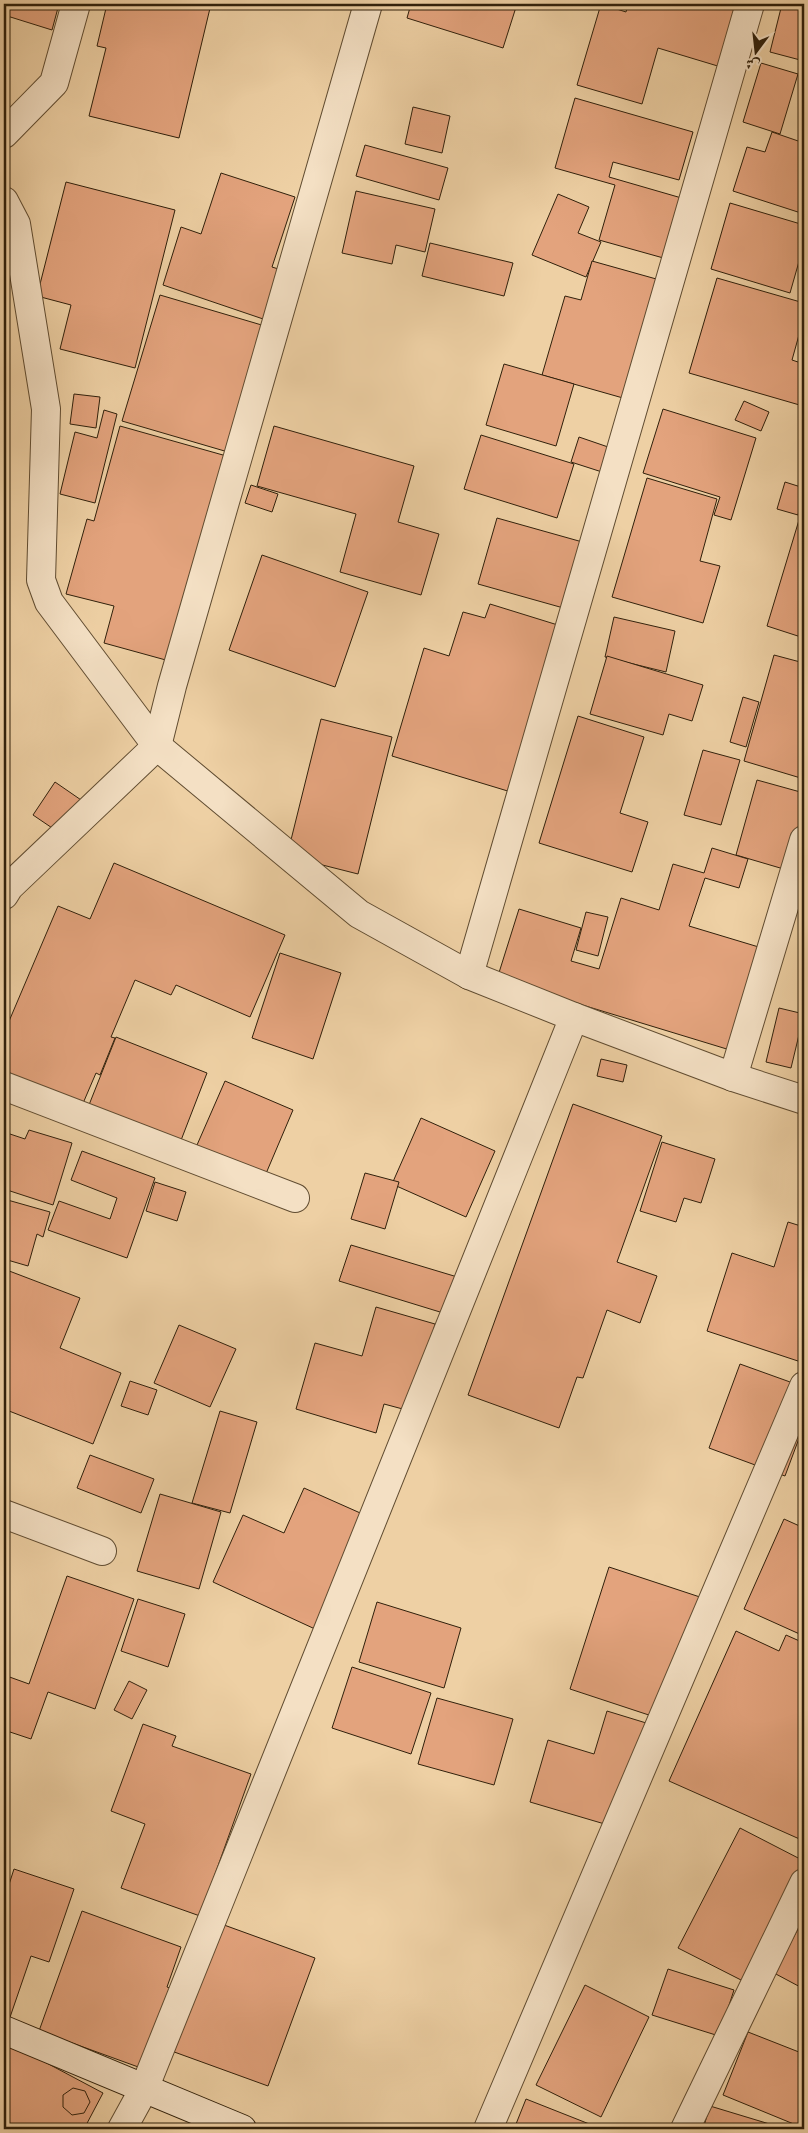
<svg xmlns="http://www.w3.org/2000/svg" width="808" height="2133" viewBox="0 0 808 2133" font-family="'Libre Bodoni',Amiri,serif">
<rect width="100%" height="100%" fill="#eed0a4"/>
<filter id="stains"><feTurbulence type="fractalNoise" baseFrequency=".004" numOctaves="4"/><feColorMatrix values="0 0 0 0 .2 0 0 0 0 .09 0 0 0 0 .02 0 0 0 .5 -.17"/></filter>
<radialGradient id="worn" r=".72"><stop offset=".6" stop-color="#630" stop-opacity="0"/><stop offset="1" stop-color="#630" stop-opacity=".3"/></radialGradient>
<g fill="#e3a37d" stroke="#30200b">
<polygon points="4,4 59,4 52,30 4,15"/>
<polygon points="107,4 211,4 179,138 89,116 106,48 97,46"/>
<polygon points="411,4 517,4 503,48 407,18"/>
<polygon points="601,4 626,12 628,4 740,4 721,67 658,48 642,104 577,85"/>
<polygon points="782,4 804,4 804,61 770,52"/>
<polygon points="761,63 798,74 780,134 743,122"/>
<polygon points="575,98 693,132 679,180 613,162 609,177 685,199 667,259 599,240 615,185 555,168"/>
<polygon points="413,107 450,116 442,153 405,144"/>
<polygon points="804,121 804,139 799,137"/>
<polygon points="772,132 804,143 804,214 733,191 747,147 765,152"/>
<polygon points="365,145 448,168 439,200 356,176"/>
<polygon points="221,173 295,197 272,267 288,272 272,322 163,285 181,227 201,234"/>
<polygon points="66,182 175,210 135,368 60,349 71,305 37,296"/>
<polygon points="356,191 435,209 425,252 396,245 392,264 342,253"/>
<polygon points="558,194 589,207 578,233 601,242 586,277 532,255"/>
<polygon points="730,203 804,225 804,244 790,293 711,269"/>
<polygon points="430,243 513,263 504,296 422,276"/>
<polygon points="592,261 667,282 630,400 542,375 565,296 581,300"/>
<polygon points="717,278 804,303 804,317 792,360 804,364 803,406 689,373"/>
<polygon points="160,295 265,326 228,452 122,421"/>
<polygon points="504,364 574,384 556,446 486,425"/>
<polygon points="74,394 100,397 96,428 70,424"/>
<polygon points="744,401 769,412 761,431 735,420"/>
<polygon points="663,409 756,438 731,520 714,515 720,497 643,473"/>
<polygon points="104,410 117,414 95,503 60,494 75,432 97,438"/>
<polygon points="120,426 230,457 173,662 104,643 114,606 66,594 87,519 94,521"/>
<polygon points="274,426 414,466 398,522 439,534 421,595 340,572 356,514 257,486"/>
<polygon points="481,435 574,464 557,518 464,489"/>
<polygon points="579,437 611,448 602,472 571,462"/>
<polygon points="647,478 717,499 700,561 720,566 703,623 612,597"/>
<polygon points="785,482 804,488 798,515 777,509"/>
<polygon points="251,485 278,494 272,512 245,503"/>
<polygon points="497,518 586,543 567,609 478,584"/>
<polygon points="799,520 804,521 804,638 767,626"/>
<polygon points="262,555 368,592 335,687 229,650"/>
<polygon points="490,604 561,626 511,792 392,756 424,648 449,656 463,612 485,618"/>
<polygon points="614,617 675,631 666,672 605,657"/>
<polygon points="774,655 804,663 804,779 744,761"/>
<polygon points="607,656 703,685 692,721 669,714 663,735 590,714"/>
<polygon points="743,697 759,702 746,747 730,742"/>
<polygon points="578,716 644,737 620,813 648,822 632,872 539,843"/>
<polygon points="321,719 392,737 358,874 287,856"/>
<polygon points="703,750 740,760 721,825 684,815"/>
<polygon points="757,780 804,793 804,808 787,870 736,855"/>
<polygon points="55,782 84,802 61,834 33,815"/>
<polygon points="712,848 748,859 739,888 705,878 689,926 762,948 730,1050 497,979 519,909 581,928 571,961 599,969 621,898 659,910 673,864 704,873"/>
<polygon points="114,863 285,935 250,1017 176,985 171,995 135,980 111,1037 115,1038 100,1075 96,1073 75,1122 4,1092 4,1033 58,906 90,919"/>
<polygon points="586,912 608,917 598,956 576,950"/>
<polygon points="280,953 341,973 313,1059 252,1038"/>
<polygon points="779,1008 804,1014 791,1068 766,1062"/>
<polygon points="116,1037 207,1073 173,1161 81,1125"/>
<polygon points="601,1059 627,1065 623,1082 597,1076"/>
<polygon points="225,1081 293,1110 259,1190 190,1161"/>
<polygon points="573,1104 662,1136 617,1262 657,1276 640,1323 607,1310 583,1378 577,1377 559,1428 468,1395"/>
<polygon points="421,1118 495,1151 466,1217 392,1184"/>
<polygon points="29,1130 72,1143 53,1205 4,1189 4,1132 25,1139"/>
<polygon points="662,1142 715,1159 701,1203 684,1198 676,1222 640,1211"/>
<polygon points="82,1151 155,1178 127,1258 48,1230 59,1201 110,1219 117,1198 71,1180"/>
<polygon points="365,1173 399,1182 385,1229 351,1219"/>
<polygon points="155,1182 186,1192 177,1221 146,1211"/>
<polygon points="4,1199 50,1212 43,1237 37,1234 28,1266 4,1259"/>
<polygon points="788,1222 804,1227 804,1363 707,1331 732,1253 774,1267"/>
<polygon points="351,1245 464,1279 453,1316 339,1281"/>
<polygon points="4,1269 80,1298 60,1348 121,1373 93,1444 4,1409"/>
<polygon points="376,1307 435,1324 414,1412 384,1404 376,1433 296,1409 315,1343 362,1356"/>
<polygon points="179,1325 236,1349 210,1407 154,1383"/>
<polygon points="740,1364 804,1387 804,1425 785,1476 709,1448"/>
<polygon points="130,1381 157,1390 148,1415 121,1406"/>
<polygon points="220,1411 257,1422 230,1513 192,1503"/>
<polygon points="90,1455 154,1479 141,1513 77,1488"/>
<polygon points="304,1488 367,1516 315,1629 213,1582 243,1515 284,1533"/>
<polygon points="160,1494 221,1512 199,1589 137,1571"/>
<polygon points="784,1519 804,1528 804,1636 744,1609"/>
<polygon points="609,1567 709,1600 670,1722 570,1689"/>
<polygon points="67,1576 134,1599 95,1709 48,1692 31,1739 4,1730 4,1675 29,1684"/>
<polygon points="138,1599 185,1614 168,1667 121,1651"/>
<polygon points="377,1602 461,1628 444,1688 359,1662"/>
<polygon points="736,1631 779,1651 786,1635 804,1643 804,1841 669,1781"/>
<polygon points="352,1667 431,1693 411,1754 332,1728"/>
<polygon points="129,1681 147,1690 132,1719 114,1710"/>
<polygon points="437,1698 513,1719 494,1785 418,1764"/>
<polygon points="607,1711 656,1726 625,1830 530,1802 548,1740 594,1754"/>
<polygon points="143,1724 176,1736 172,1746 251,1774 200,1916 121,1888 145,1824 111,1811"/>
<polygon points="740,1828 804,1861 743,1981 678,1948"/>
<polygon points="14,1869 74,1889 49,1962 31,1956 7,2026 4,2024 4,1900"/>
<polygon points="82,1911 181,1947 167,1987 170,1988 141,2068 39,2031"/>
<polygon points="804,1918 804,1989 774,1973"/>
<polygon points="213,1921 315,1958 268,2086 166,2049"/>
<polygon points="668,1969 734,1990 719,2036 652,2015"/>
<polygon points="585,1985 649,2017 601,2117 536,2085"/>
<polygon points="748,2032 804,2054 804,2119 801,2127 723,2095"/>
<polygon points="11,2044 103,2093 84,2129 4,2129 4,2059"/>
<polygon points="73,2088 85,2091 90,2102 84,2113 72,2115 63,2107 63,2095"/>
<polygon points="526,2099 602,2129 514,2129"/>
<polygon points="710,2106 786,2129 703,2129"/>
</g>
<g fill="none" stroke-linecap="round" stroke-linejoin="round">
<g stroke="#604c31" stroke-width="30">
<g id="street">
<polyline points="4,134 54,83 76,4"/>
<polyline points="4,201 16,224 46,409 41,580 49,602 157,746 359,914 469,975 574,1017 733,1077 804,1100"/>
<polyline points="4,895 9,887 157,746 172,686 368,4"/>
<polyline points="469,975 750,4"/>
<polyline points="733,1077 804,840"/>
<polyline points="4,1086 295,1198"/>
<polyline points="4,1514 102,1551"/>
<polyline points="122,2129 144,2089 574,1017"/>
<polyline points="488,2129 804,1386"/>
<polyline points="685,2129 804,1883"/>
</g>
</g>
<g stroke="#30200b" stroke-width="30">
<polyline id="secondary" points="4,2030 242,2129"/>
</g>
<use href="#street" stroke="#f4e0c4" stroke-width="28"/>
<use href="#secondary" stroke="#f4e0c4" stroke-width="28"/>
</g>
<rect width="808" height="2133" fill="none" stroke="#eed0a4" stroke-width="20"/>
<rect x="5" y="5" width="798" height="2123" fill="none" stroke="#30200b" stroke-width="2.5"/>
<rect x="10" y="10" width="788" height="2113" fill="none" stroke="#30200b"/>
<g transform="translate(756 52) rotate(195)" stroke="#f4e0c4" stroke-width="4" paint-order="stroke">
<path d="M0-4L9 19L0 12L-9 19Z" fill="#30200b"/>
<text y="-8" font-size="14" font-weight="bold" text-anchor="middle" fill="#30200b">ش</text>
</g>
<rect width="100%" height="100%" filter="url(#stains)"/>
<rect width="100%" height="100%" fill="url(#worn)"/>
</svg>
